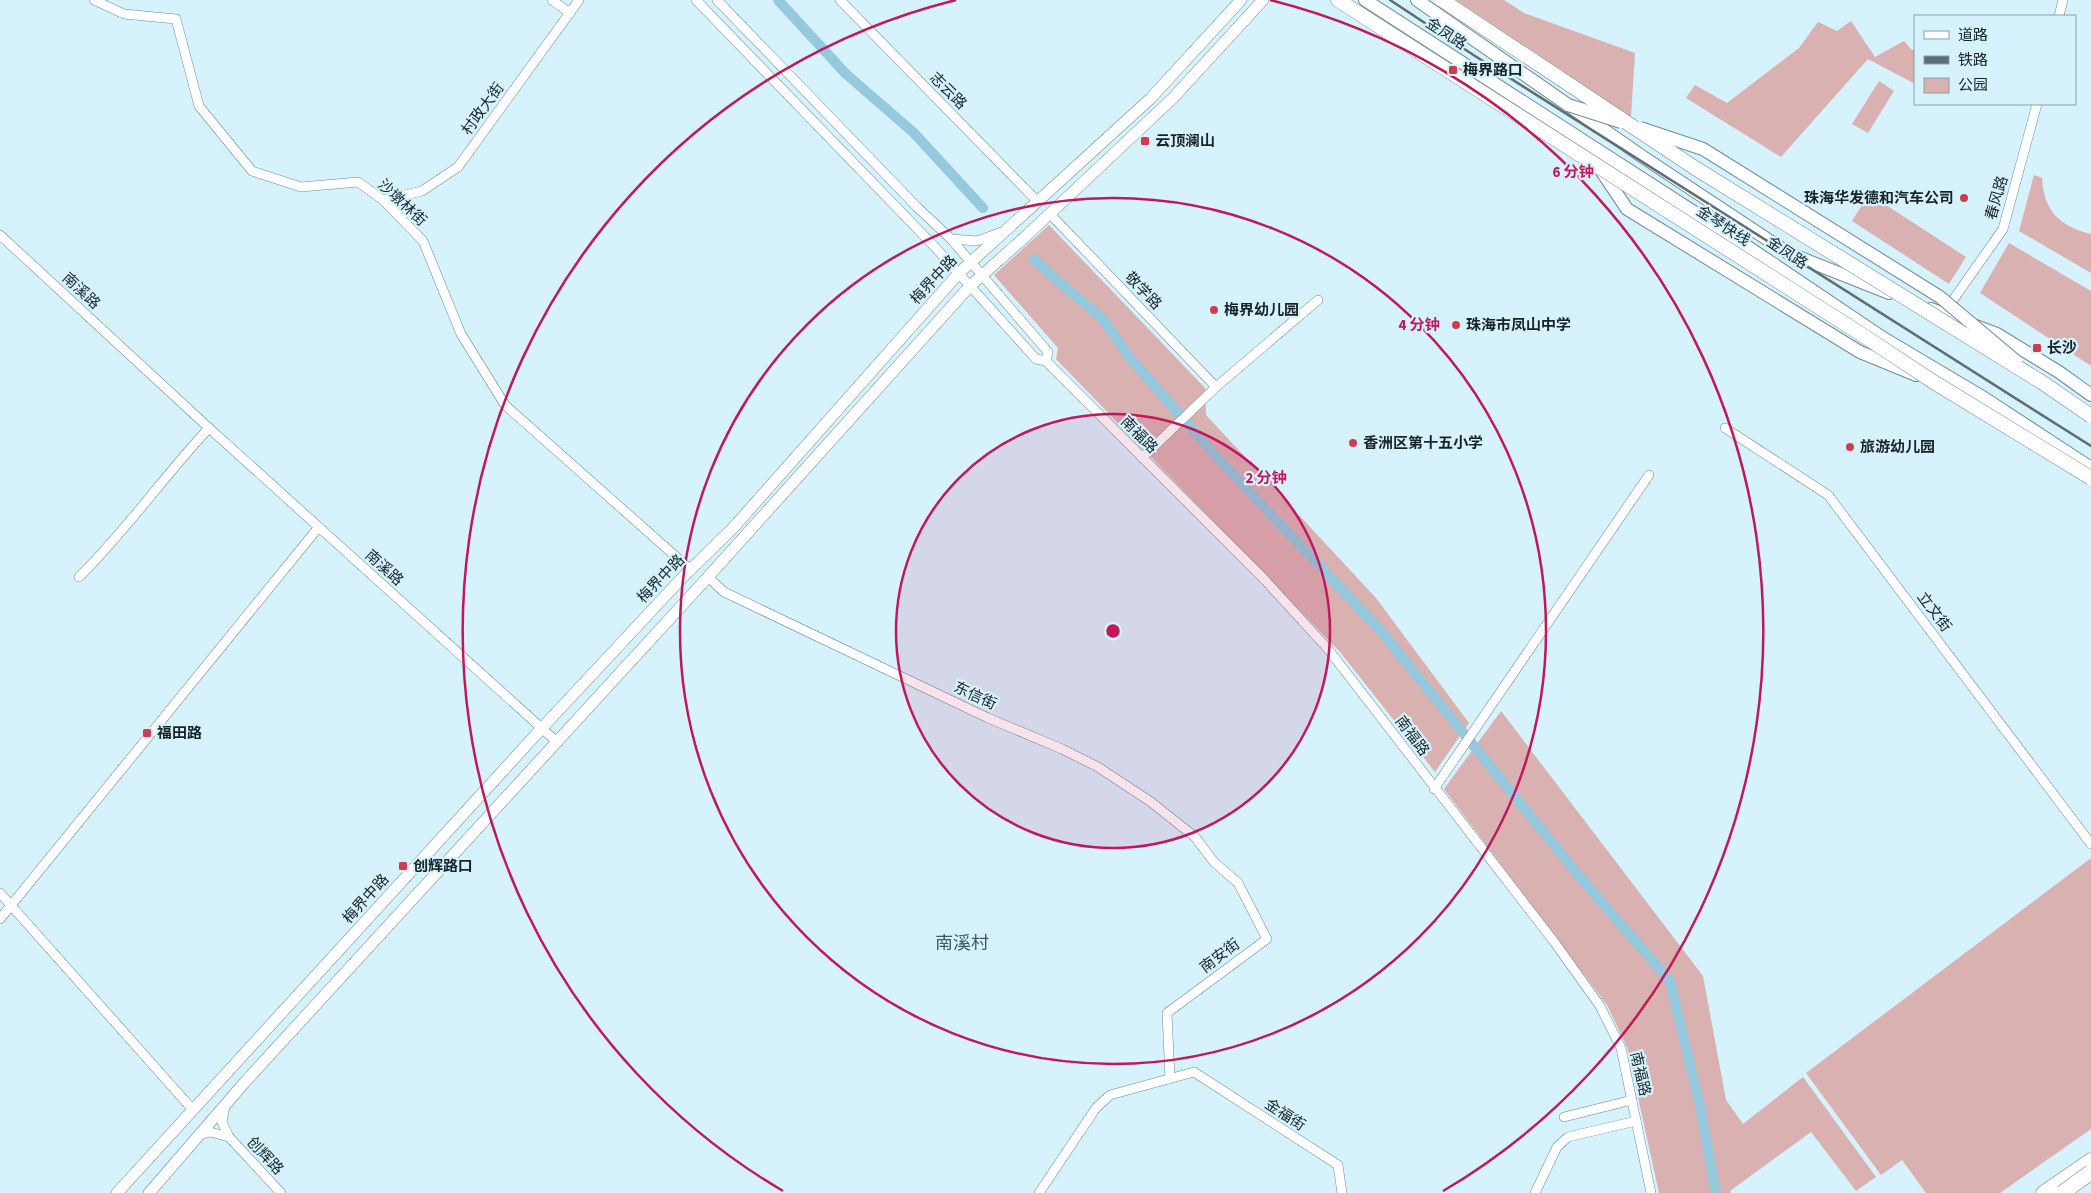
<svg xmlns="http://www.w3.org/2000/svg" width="2091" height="1193" viewBox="0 0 2091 1193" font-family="'Source Sans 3','Noto Sans SC',sans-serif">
<rect width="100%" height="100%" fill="#d6f2fd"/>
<g fill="#d9b1b1">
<polygon points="1456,0 1504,0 1524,13 1635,53 1631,117"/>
<polygon points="1851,21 1875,57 1904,41 1912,50 1915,49 1915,84 1868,59 1781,157 1686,98 1695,85 1727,103 1799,48 1818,22 1837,31"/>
<polygon points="1879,81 1894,91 1868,133 1852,124"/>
<path d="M2034,175L2042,178C2044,211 2059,226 2091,234V273L2019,231Z"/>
<polygon points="1869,194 1966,257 1949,284 1852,221"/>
<polygon points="1049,225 1205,388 1206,415 1376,598 1469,723 1435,772 1340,652 1056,359 1058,348 994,275"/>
<polygon points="2009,243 2091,291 2091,366 1980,293"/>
<polygon points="1501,711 1703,976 1726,1100 1743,1124 1803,1077 1876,1177 1856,1191 1811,1132 1730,1191 1731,1193 1659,1193 1627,1047 1607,1005 1444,789"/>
<polygon points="2091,858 2091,1129 2000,1193 1926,1193 1902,1160 1881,1175 1806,1073"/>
</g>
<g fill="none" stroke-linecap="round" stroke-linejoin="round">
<g stroke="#95c9dd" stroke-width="10">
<polyline points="778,0 846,74 914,133 983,208"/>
<polyline points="1034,259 1053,277 1102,318 1131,359 1214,454 1380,630 1580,877 1670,981 1699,1101 1716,1193"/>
</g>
<g stroke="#708a94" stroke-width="10">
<g id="minor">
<polyline points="94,0 124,14 176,19 199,106 252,171 301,187 358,182 383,200 423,241 461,334 505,405 691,570"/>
<polyline points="552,0 570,13"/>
<polyline points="696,0 933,245 1036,359 1046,361 1048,352 951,239"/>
<polyline points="717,0 917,207 951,239 977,241 1002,232"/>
<polyline points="840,0 1037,201"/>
<polyline points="2059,16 2063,0"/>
<polyline points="383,200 422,191 458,167 579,0"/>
<polyline points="1050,214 1216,387"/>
<polyline points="0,235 209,428"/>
<polyline points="1946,310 2003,229 2037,104"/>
<polyline points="1046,361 1264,579 1328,649 1555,943 1600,1006 1621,1048 1651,1193"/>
<polyline points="1725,428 1828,495 2091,844"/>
<polyline points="1142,458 1216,387 1318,300"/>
<path d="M79,577C126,531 164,476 209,428L557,742"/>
<polyline points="708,577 724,592 988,718 1062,749 1098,767 1151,802 1195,837 1214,862 1238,883 1267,939 1167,1013 1170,1079"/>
<polyline points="1434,789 1649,475"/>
<polyline points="0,893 193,1110"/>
<polyline points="0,919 318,528"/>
<polyline points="1564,1117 1632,1100"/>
<polyline points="199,1135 210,1132 229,1137 222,1122 225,1106"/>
<polyline points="229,1137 281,1193"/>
<polyline points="1039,1193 1096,1108 1110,1095 1194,1072 1338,1165 1342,1193"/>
<polyline points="1535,1193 1557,1147 1568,1137 1636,1121"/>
</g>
</g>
<g stroke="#708a94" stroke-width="12">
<g id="secondary">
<polyline points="117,1193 542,728 683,577 733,528 959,273 1150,99 1241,0"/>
<polyline points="149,1193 245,1082 708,577 970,286 1025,237 1173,98 1263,0"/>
</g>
</g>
<g stroke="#708a94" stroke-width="14">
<g id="primary">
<polyline points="1365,0 1745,245 1883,338 1984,398 2091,468"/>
<polyline points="1417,0 1640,155 1788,253 1889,293"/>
<polyline points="1600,169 1627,209 1860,352 1916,375"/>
<polyline points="1931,309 1997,334 2059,372 2091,395"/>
</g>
</g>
<g stroke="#708a94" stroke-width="15">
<g id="trunk">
<polyline points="1338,0 1436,63"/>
<polyline points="2043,1193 2091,1160"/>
</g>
</g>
<use href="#minor" stroke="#fff" stroke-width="9"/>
<use href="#secondary" stroke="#fff" stroke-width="11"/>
<use href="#primary" stroke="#fff" stroke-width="12"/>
<use href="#trunk" stroke="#fff" stroke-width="14"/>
<polyline stroke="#5d6e75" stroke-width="2.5" points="1390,0 1475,56 2091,446"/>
<g stroke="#708a94" stroke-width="14" stroke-linecap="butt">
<g id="primary-bridge">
<polyline points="1568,105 1621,122"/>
<polyline points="1640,128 1703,149 1940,297 2016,361"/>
</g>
</g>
<g stroke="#708a94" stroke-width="15" stroke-linecap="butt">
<g id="trunk-bridge">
<polyline points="1442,0 1695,168 2043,383 2091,416"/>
<polyline points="1436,63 1864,336 1932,381 2091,478"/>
</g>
</g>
<g stroke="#708a94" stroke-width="16" stroke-linecap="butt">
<polyline id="motorway-bridge" points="2062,1193 2091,1172"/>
</g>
<use href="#primary-bridge" stroke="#fff" stroke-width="12"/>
<use href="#trunk-bridge" stroke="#fff" stroke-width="14"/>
<use href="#motorway-bridge" stroke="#fff" stroke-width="15"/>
</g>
<circle cx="1113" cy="631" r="217" fill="#c2185b" fill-opacity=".12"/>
<g fill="none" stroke="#c2185b" stroke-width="2.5">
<circle cx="1113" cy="631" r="217"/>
<circle cx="1113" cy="631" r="433"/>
<path d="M783 1191A650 650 0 0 1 956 0M1270 0A650 650 0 0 1 1443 1191"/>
</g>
<g fill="#ce3d4d" stroke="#d6f2fd" stroke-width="2">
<rect x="1448" y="65" width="10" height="10" rx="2.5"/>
<rect x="1140" y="136" width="10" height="10" rx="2.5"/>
<circle cx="1964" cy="198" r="5"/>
<circle cx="1214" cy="310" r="5"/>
<circle cx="1456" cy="325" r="5"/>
<rect x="2032" y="343" width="10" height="10" rx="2.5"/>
<circle cx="1353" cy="443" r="5"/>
<circle cx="1850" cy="447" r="5"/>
<rect x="142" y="728" width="10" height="10" rx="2.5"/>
<rect x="398" y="861" width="10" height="10" rx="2.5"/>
</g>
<g text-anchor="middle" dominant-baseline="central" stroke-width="4.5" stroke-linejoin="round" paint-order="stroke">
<g font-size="15" fill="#182327" stroke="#d6f2fd">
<text transform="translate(1446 34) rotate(33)">金凤路</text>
<text transform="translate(948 91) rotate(45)">志云路</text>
<text transform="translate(483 109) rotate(-54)">村政大街</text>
<text transform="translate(1997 198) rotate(-74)">春风路</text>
<text transform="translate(402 203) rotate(43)">沙墩林街</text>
<text transform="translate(1723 226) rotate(33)">金琴快线</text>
<text transform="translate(1787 253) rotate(34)">金凤路</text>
<text transform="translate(934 280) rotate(-47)">梅界中路</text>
<text transform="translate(81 291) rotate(43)">南溪路</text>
<text transform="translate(1143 291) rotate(46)">敬学路</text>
<text transform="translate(1139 435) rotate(45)">南福路</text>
<text transform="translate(384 568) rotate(42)">南溪路</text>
<text transform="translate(661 579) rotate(-46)">梅界中路</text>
<text transform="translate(1934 612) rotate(53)">立文街</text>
<text transform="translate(975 696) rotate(25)">东信街</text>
<text transform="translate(1412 736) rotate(53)">南福路</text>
<text transform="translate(366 899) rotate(-48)">梅界中路</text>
<text transform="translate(1220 956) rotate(-37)">南安街</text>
<text transform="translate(1640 1074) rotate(77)">南福路</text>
<text transform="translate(1285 1115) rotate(33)">金福街</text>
<text transform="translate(265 1156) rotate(47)">创辉路</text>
</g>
<g font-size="15" font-weight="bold" fill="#182327" stroke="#d6f2fd" text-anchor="start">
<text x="1463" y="70">梅界路口</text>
<text x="1155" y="141">云顶澜山</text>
<text x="1954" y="198" text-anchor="end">珠海华发德和汽车公司</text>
<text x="1224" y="310">梅界幼儿园</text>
<text x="1466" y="325">珠海市凤山中学</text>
<text x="2047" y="348">长沙</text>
<text x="1363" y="443">香洲区第十五小学</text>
<text x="1860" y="447">旅游幼儿园</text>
<text x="157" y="733">福田路</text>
<text x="413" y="866">创辉路口</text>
</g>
<g font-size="18" fill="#425a64" stroke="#d6f2fd">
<text x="962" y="943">南溪村</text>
</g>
</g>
<circle cx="1113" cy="631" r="8" fill="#c2185b" stroke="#d6f2fd" stroke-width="2.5"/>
<g font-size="15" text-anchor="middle" font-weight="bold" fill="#c2185b" stroke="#d6f2fd" stroke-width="4.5" stroke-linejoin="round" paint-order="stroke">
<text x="1573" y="177">6 分钟</text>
<text x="1419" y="330">4 分钟</text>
<text x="1266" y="483">2 分钟</text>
</g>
<rect x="1914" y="15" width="162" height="90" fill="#d6f2fd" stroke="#8a9fa7"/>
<rect x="1924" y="31" width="25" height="8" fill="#ffffff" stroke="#8a9fa7"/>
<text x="1958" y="40" font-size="15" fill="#182327">道路</text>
<rect x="1924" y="56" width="25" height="8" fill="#5d6e75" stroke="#8a9fa7"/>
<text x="1958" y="65" font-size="15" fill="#182327">铁路</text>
<rect x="1924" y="78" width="25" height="15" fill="#d9b1b1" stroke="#8a9fa7"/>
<text x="1958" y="90" font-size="15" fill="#182327">公园</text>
</svg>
